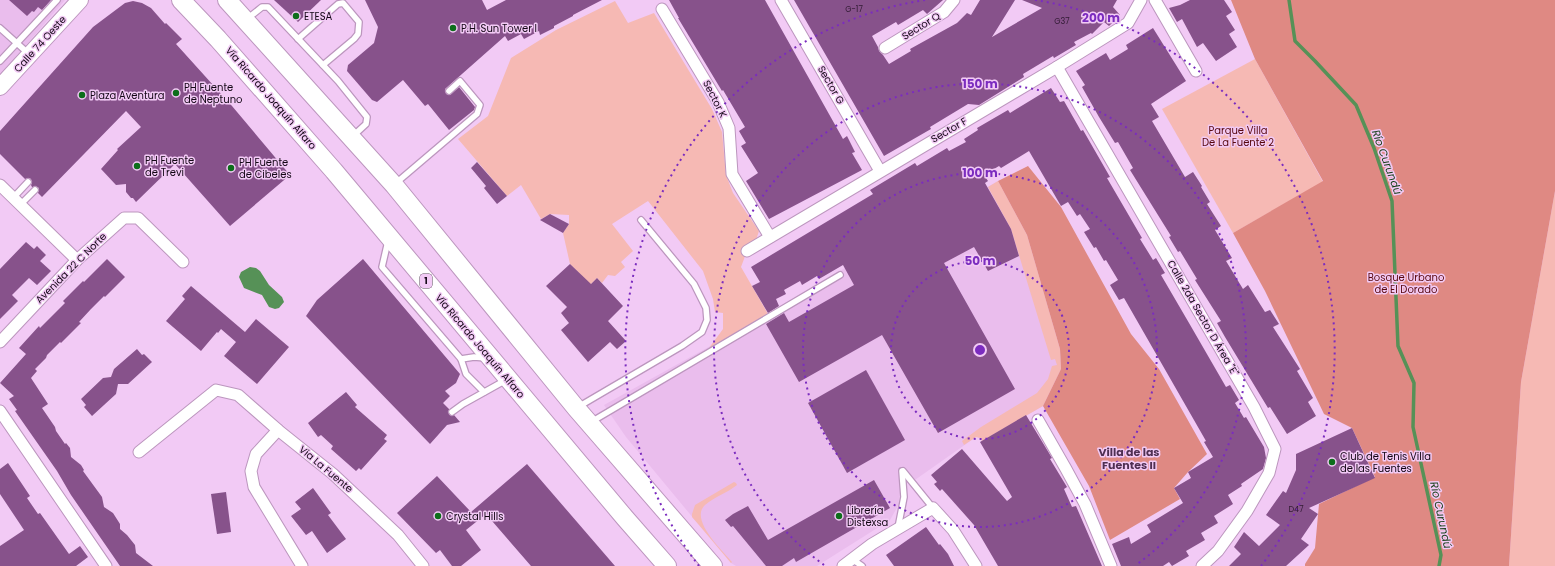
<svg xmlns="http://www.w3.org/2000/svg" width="1555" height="566" viewBox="0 0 1555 566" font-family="Poppins,sans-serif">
<rect width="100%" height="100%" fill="#f2caf5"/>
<g fill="#eabded">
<polygon points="0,0 65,0 0,75"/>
<polygon points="998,181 1061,369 1043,406 982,441 980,438 976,437 912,482 902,471 899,504 890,520 817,566 736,566 731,563 699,525 626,437 604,405 768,314 845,268"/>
</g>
<g fill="#f6b9b4">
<polygon points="615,1 628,23 654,13 712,109 722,132 726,175 733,193 759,231 756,240 747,251 741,267 768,314 709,348 723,329 723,313 715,312 713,299 703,271 648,201 612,224 633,251 621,262 625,267 615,276 608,275 602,283 597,278 586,289 581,275 570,264 563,233 569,224 569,215 550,214 541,219 521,185 507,196 458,139 488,116 511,58 556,30"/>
<polygon points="1255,59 1323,182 1233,233 1162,109"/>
<polygon points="998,181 1027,235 1060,349 1061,369 1043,406 982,441 980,438 976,437 964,445 962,441 981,427 1037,393 1048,379 1052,366 1057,365 1055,359 1051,360 1011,229 988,187"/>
<polygon points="1555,191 1555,566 1509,566 1521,382"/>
<path d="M734,482L736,483L737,485C727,493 714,497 705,505C689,520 723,551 732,562L731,563L699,525L692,517V514L695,505Z"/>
</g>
<g fill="#df8983">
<polygon points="1231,0 1555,0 1555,191 1521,382 1509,566 1305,566 1305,564 1315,548 1319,504 1375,477 1352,428 1324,414 1265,291 1233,233 1323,181 1255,59"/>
<polygon points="1028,166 1061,207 1131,334 1159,369 1207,454 1188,472 1174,488 1180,499 1110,540 1089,486 1043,406 1061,369 1060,349 1027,235 998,181"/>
</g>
<polygon fill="#569157" points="250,267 256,268 260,271 269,285 282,297 284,302 279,308 275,309 269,307 262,295 244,288 239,277 241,272"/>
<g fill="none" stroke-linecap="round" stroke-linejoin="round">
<polyline stroke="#569157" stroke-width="3.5" points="1289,0 1295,41 1315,61 1356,105 1374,148 1392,201 1398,346 1414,383 1413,427 1441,555 1439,566"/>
</g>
<g fill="#87528b">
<polygon points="9,0 51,0 42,10 38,7 34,12 32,11 27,16"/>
<polygon points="274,0 321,0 298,22"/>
<polygon points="365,0 482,0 487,10 506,0 602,0 573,15 573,16 554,26 554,28 540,35 539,31 524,39 521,34 508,41 505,36 445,89 446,94 450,95 459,87 475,107 474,110 449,130 428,104 425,106 403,80 377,102 372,100 347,71 348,65 374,43 378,27"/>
<polygon points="669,0 765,0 843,139 847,136 855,152 852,153 862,170 769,219 746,181 758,173 741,146 746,143 739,131 745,127 723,90 722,91 678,18 679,18"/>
<polygon points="794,0 943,0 927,14 923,10 898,25 896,22 872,36 878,47 879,51 883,55 889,64 911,51 910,49 957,23 967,13 971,15 980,0 1015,0 992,37 1042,8 1022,0 1117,0 1113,7 1120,15 1109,26 1104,22 1092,34 1091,33 1074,42 1076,45 1054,58 1053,56 1023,74 1024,77 979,105 968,104 930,127 931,129 884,156"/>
<polygon points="1190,0 1224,0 1232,12 1226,16 1235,30 1229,34 1237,47 1216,61 1203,43 1197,47 1182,19 1177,22 1169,8 1180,5"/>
<polygon points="133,1 142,3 151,8 165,24 166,23 182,39 176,44 232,106 290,175 230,226 175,164 136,202 133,198 131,198 126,192 126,184 116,185 101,169 118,150 117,149 141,127 126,111 42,197 38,193 39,189 38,187 32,187 31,185 32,183 31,179 29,178 25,179 0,154 0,131 93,27 125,3"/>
<polygon points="1153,28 1186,81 1151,104 1159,117 1152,121 1185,177 1193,172 1202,186 1201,187 1210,202 1207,204 1221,226 1215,230 1232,258 1226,261 1243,289 1248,285 1265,312 1270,310 1279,324 1273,327 1300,369 1297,371 1313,398 1308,402 1316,416 1287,434 1270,407 1268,408 1225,337 1217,323 1221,321 1195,280 1197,279 1180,251 1178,252 1169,237 1171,236 1130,170 1133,168 1118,142 1115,143 1099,117 1082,87 1085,85 1076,71 1106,53 1110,60 1128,49 1126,45"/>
<polygon points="1051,88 1060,102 1064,101 1081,131 1083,130 1110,177 1107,178 1142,238 1140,239 1153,260 1156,258 1165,273 1161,275 1189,323 1226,387 1230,385 1239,400 1235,403 1244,418 1246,417 1264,447 1266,458 1263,469 1241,484 1242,486 1228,495 1233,504 1214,516 1218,523 1201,533 1205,540 1186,551 1189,556 1172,566 1169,562 1163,566 1121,566 1112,544 1129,537 1131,544 1151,532 1147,525 1183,503 1174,488 1191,478 1188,472 1213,457 1204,442 1206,441 1124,298 1119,300 1110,285 1118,280 1106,260 1104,261 1096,247 1094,248 1084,232 1090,229 1080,214 1077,216 1068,202 1061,206 1029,151 1001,168 999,166 984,175 988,181 985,183 1011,229 1019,256 988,271 974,247 944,263 1015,389 938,433 882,335 799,382 766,324 784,313 789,322 854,285 843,265 819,279 817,276 802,285 800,281 784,290 786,294 776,299 779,306 768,313 752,286 760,282 751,267 873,194 870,190 915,163 917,166 947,148 949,151 966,142 964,139 978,130 977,128 1008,110 1010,113"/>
<polygon points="477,162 507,196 497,204 484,188 486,186 471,168"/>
<polygon points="550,214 569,224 563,233 540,220"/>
<polygon points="26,242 34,249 37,246 46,255 40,261 51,271 37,285 29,278 12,295 18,301 0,319 0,269"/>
<polygon points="107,259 125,277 105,297 104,296 91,309 79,322 81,323 61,343 60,342 47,355 46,358 35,369 37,371 31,378 48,404 42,408 55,427 56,431 65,444 66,443 70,448 71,457 81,465 84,470 83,471 102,497 104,507 113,513 120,524 120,529 127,535 135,545 136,553 153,566 120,566 71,495 57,471 15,411 17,410 9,399 14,396 0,383 26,354 19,348 39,326 40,328 65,303 63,301 83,281 84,282"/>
<polygon points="363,259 460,374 456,383 445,391 450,396 443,403 449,409 449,415 454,415 460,422 447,425 430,444 306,316 317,300"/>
<polygon points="570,264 591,284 597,278 623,306 608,321 626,341 617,349 610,342 588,362 561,330 569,323 561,313 567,307 546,286"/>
<polygon points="191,286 245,332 256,319 289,347 257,384 224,356 236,342 221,329 218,333 217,332 201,351 166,321 185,299 182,296"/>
<polygon points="137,349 142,355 144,354 152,362 128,384 118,384 116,394 92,416 84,407 86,405 81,399 103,378 111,377 114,369"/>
<polygon points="866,370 905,440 847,473 808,403"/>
<polygon points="346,392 357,405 355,407 387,435 384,439 387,441 361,470 359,468 356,471 331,449 333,446 321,435 318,437 308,423"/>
<polygon points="1026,415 1052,458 1050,459 1067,487 1064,489 1072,507 1076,506 1102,566 998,566 974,525 942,489 940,491 934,484 937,482 931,475 962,449 1007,501 1012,497 980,442"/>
<polygon points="1352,428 1375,478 1309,508 1318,514 1301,539 1309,545 1286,566 1229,566 1241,554 1234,547 1244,532 1259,546 1280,525 1266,515 1283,491 1286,493 1296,470 1296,454"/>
<polygon points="8,463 30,496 27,498 38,514 40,513 69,554 80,546 88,557 76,566 0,566 0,546 24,530 0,494 0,469"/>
<polygon points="527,464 615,566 531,566 486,514 466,530 481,550 461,566 452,566 440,550 436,553 397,513 437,476 471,512"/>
<polygon points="874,480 890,508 796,562 794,558 782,566 766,566 733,526 731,527 725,520 733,514 748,506 768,540"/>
<polygon points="313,488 331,513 328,515 346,539 327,553 312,531 306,535 291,516 301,509 295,502"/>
<polygon points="226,492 231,532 217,534 211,494"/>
<polygon points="926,527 939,545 940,544 948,554 954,566 894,566 886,555"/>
</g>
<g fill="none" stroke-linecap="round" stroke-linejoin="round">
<g stroke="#bc96be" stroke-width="8">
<g id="lane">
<polyline points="247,19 262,7 268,7 338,81 367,117 366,124 353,136"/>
<polyline points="0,28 29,54"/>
<polyline points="298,39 338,4 343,3 359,22 358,34 354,39 323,65"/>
<polyline points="0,61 57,0"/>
<polyline points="396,183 477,114 480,105 460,81 449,91"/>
<polyline points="13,198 28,182"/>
<polyline points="20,205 35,190"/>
<polyline points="388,241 382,267 461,359 474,357 486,358"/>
<polyline points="461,359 466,374 484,392"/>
<polyline points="578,407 682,346 702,332 707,320 706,308 694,284 641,220"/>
<polyline points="452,412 463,404 506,380"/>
<polyline points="591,422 840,275"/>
<polyline points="903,471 933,508"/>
<polyline points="898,528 904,497 902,471"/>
<polyline points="852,559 862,566"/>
</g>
</g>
<g stroke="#bc96be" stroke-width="13">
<g id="street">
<polyline points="781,0 880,171"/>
<polyline points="1155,0 1196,71"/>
<polyline points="662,9 718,102 729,128 732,174 770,237"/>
<polyline points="885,48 944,12 954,0"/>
<polyline points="1057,67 1254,407 1275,449 1269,473 1247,511 1218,551 1202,566"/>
<polyline points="0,185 77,260"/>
<polyline points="747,251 1057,67 1128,23 1141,0"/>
<polyline points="0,342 77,260 124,218 138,218 183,262"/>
<polyline points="0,411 106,566"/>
<polyline points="1038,420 1066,469 1085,504 1111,566"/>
<polyline points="278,430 256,454 251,471 254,487 302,566"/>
<polyline points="139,452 216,390 238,395 278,430 333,474 398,535 423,566"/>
<polyline points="843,566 872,544 933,508 953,530 976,566"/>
</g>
</g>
<g stroke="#bc96be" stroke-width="18">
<polyline id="secondary" points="0,87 80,0"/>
</g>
<g stroke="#bc96be" stroke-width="20">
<g id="primary">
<polyline points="181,0 218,39 334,171 625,518 667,566"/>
<polyline points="227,0 394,185 576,408 713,566"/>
</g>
</g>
<use href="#lane" stroke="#fff" stroke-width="5.5"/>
<use href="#street" stroke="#fff" stroke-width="11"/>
<use href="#secondary" stroke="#fff" stroke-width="16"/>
<use href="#primary" stroke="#fff" stroke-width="18"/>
</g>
<g fill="none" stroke="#7b2cbf" stroke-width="2" stroke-dasharray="2 4">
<circle cx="980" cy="350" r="89"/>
<circle cx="980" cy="350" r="177"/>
<path d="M824 565A266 266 0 1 1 1136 565"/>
<path d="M699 566A354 354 0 0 1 925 0M1035 0A354 354 0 0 1 1261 566"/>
</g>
<g fill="#0d6e1b" stroke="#f2caf5" stroke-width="1.5">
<circle cx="296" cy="16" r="4"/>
<circle cx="453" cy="28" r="4"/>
<circle cx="176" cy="93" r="4"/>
<circle cx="82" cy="95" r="4"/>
<circle cx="137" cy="166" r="4"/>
<circle cx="231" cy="168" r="4"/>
<circle cx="1332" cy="462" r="4"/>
<circle cx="438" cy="516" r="4"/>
<circle cx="839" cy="516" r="4"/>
</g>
<g text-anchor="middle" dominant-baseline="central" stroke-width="3" stroke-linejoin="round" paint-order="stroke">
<g font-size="8" fill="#301a32">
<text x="854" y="9">G-17</text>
<text x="1062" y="21">G37</text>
<text x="1296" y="509">D47</text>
</g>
<rect fill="#f2caf5" stroke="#564258" stroke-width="1" x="420" y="274" width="12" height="14" rx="3"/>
<g font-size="9" font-weight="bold" fill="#130715">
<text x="426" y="281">1</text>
</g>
<g font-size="10" fill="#130715" stroke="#f2caf5" text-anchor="start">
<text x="304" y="16">ETESA</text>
<text x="461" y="28">P.H. Sun Tower I</text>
<text x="184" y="87">PH Fuente<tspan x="184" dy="12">de Neptuno</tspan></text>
<text x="90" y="95">Plaza Aventura</text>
<text x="145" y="160">PH Fuente<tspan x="145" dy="12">de Trevi</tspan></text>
<text x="239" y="162">PH Fuente<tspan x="239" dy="12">de Cibeles</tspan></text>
<text x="1340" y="456">Club de Tenis Villa<tspan x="1340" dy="12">de las Fuentes</tspan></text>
<text x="847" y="510">Librería<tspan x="847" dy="12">Distexsa</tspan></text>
<text x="446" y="516">Crystal Hills</text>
</g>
<g font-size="10" fill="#130715" stroke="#f2caf5">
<text transform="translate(921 26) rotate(-32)">Sector Q</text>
<text transform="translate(40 44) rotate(-48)">Calle 74 Oeste</text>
<text transform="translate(831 85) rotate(60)">Sector G</text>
<text transform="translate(271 98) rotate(49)">Vía Ricardo Joaquín Alfaro</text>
<text transform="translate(715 99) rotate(63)">Sector K</text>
<text transform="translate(949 130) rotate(-30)">Sector F</text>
<text transform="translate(71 268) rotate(-45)">Avenida 22 C Norte</text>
<text transform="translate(1203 318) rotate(60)">Calle 2da Sector D Área "E"</text>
<text transform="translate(480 346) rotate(50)">Vía Ricardo Joaquín Alfaro</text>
<text transform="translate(326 469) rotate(40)">Via La Fuente</text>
</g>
<g font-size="10" fill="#57080e" stroke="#f2caf5">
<text x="1238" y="130">Parque Villa<tspan x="1238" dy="12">De La Fuente 2</tspan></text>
<text x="1406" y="277">Bosque Urbano<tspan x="1406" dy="12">de El Dorado</tspan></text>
</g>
<g font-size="11" font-style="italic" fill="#153f17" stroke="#f2caf5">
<text transform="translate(1387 162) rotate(70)">Río Curundú</text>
<text transform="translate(1441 515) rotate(78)">Río Curundú</text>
</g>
<g font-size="11" font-weight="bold" fill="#4f2f52" stroke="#f2caf5">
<text x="1129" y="452">Villa de las<tspan x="1129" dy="13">Fuentes II</tspan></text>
</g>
</g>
<circle cx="980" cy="350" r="6" fill="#7b2cbf" stroke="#f2caf5" stroke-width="2"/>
<g font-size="12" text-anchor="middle" font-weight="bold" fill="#7b2cbf" stroke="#f2caf5" stroke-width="3" stroke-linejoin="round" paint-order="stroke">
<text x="1101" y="22">200 m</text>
<text x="980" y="88">150 m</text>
<text x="980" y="177">100 m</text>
<text x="980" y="265">50 m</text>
</g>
</svg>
